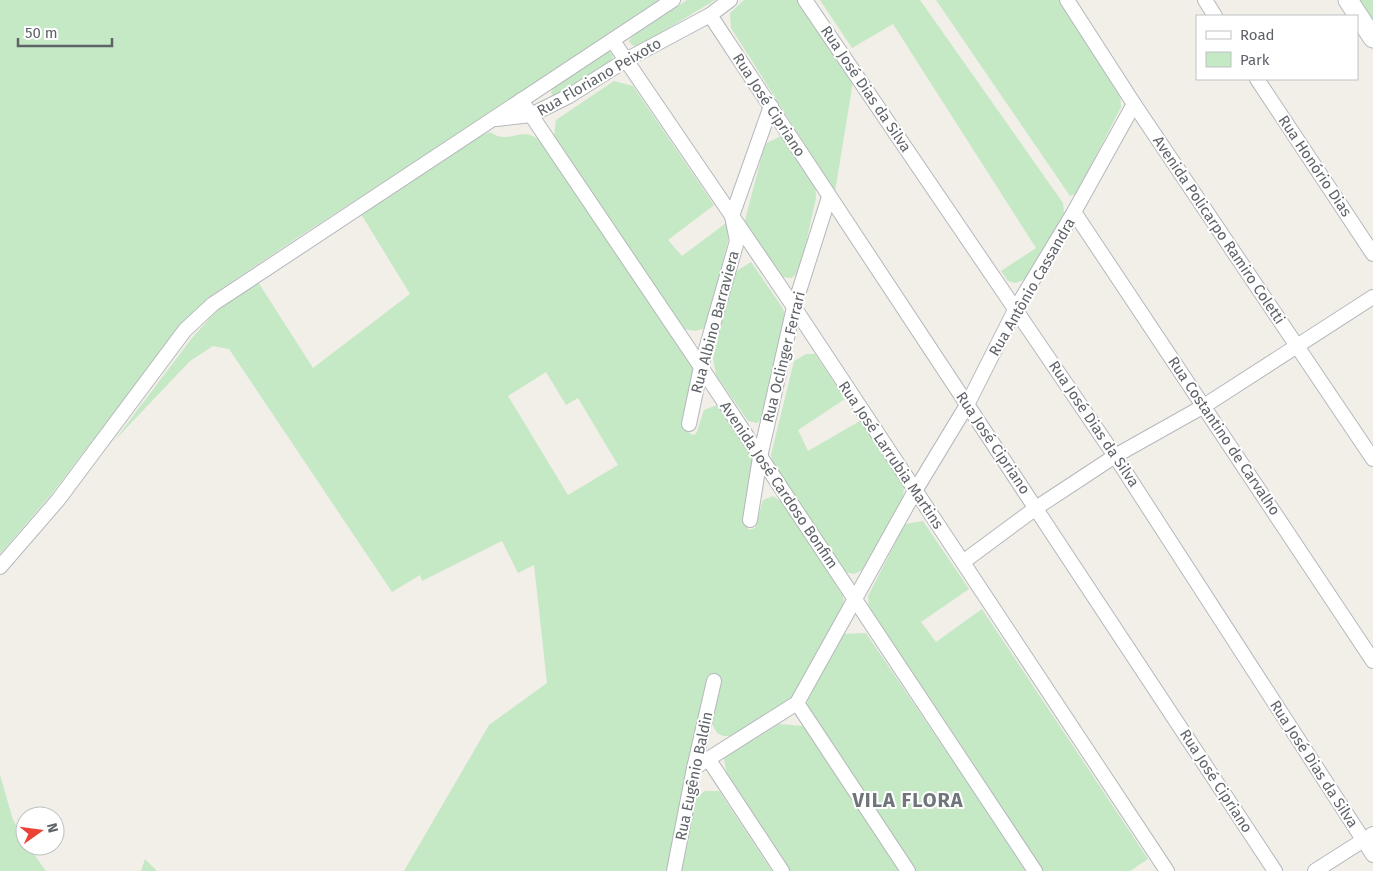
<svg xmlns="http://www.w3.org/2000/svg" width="1373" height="871" viewBox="0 0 1373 871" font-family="'Fira Sans',sans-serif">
<rect width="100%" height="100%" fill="#f1efe8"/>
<g fill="#c5e8c5" fill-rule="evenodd">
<polygon points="0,0 663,0 547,74 489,114 300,236 209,297 181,325 50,496 0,554"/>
<path d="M687,0H715L639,46C634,46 632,46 629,41L633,36Z"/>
<polygon points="744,0 809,0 855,69 835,192 731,28 730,13"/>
<polygon points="820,0 920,0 1063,203 1064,213 1026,279 1015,283 1008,281 1001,271 1036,248 893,24 852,48"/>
<polygon points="936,0 1059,0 1120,91 1121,107 1077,193 1070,196"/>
<polygon points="1356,0 1373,0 1373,29"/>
<polygon points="606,51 610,52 613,56 611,63 556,96 552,95 551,92 554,87"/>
<polygon points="614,81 633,86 714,205 668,240 682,256 726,223 729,237 706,328 695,331 684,329 554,136 556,120"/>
<path d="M490,132C510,146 520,125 539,140L693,366L695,378L685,429L692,435L696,434L704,410L717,405L751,454L755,467L746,525L749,530L755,528L763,500L773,496L782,502L843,596L844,605L792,697L736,736H723L717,733L712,724L720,684L688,768L667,871H404L489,725L547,683L534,565L518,573L502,541L422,581L420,575L392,592L229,349L213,346L190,361L114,441L192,338L217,310L258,282L313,368L410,294L361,214L476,138ZM546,372L566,405L578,398L618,465L568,495L508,396Z"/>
<polygon points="781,136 815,183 816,198 800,270 792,278 782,277 748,230 745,220 765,144"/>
<polygon points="751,262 782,307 786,316 764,418 757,423 748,421 716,375 713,358 735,272"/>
<polygon points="806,354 815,354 845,399 798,430 808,451 860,421 904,485 903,499 862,570 854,574 845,572 775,470 771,455 794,361"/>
<polygon points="923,521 969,589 921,622 936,642 982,609 1148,859 1130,871 1043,871 869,609 868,596 905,524"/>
<polygon points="866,633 1027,871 916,871 808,711 807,698 842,634"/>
<polygon points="779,724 803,726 900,871 789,871 727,777 724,758"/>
<polygon points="0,775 13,820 25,841 25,846 28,846 46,871 0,871"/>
<polygon points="705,791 719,791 772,871 680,871 693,800"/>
<polygon points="145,859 157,871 141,871"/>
</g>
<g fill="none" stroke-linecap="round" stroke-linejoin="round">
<g stroke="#b5b8bc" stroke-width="16">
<g id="street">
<polyline points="805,0 1115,456 1373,855"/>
<polyline points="1067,0 1134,104 1373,459"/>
<polyline points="1205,0 1215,16"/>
<polyline points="710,15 1275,871"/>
<polyline points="613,41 794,307 1167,871"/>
<polyline points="1257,79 1373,254"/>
<polyline points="521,100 701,367 1035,871"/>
<polyline points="497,119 531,115 569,96 626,60 710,15 730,0"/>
<polyline points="1074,212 1373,661"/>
<polyline points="689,424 701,367 737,241 732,216 771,106"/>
<polyline points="750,520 760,457 794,307 829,197"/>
<polyline points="963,562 1036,508 1115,456 1204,406 1373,297"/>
<polyline points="0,567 58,500 185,330 213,304 673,0"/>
<polyline points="797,703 908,871"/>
<polyline points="709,760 782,871"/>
<polyline points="694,768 797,703 915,491 967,405 1016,308 1074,212 1134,104"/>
<polyline points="674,871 694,768 714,681"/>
<polyline points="1315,871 1373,834"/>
</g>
</g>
<g stroke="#b6babf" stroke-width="21">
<polyline id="secondary" points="1348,0 1373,38"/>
</g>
<use href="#street" stroke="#fff" stroke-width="14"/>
<use href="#secondary" stroke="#fff" stroke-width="19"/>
</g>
<g text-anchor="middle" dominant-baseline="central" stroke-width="4" stroke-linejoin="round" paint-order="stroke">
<g font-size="15" fill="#5f6368" stroke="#fff">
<text transform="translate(599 77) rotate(-30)">Rua Floriano Peixoto</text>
<text transform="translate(866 89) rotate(56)">Rua José Dias da Silva</text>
<text transform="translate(769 105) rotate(57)">Rua José Cipriano</text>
<text transform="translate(1315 166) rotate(56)">Rua Honório Dias</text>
<text transform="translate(1219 230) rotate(56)">Avenida Policarpo Ramiro Coletti</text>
<text transform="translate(1032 287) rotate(-60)">Rua Antônio Cassandra</text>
<text transform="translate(715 322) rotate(-75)">Rua Albino Barraviera</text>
<text transform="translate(784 357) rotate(-76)">Rua Oclinger Ferrari</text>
<text transform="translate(1094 424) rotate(56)">Rua José Dias da Silva</text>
<text transform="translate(1224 436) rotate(56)">Rua Costantino de Carvalho</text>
<text transform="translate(993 443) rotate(56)">Rua José Cipriano</text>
<text transform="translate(891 455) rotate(56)">Rua José Larrubia Martins</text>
<text transform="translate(779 485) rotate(56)">Avenida José Cardoso Bonfim</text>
<text transform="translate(1314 764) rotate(57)">Rua José Dias da Silva</text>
<text transform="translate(694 776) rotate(-78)">Rua Eugênio Baldin</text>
<text transform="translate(1216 781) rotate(57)">Rua José Cipriano</text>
</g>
<g font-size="20" font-weight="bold" letter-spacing="1" fill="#70757a" stroke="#fff">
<text x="908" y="800">VILA FLORA</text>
</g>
</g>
<rect x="1196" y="15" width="162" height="65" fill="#ffffff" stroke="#bfc1c3"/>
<rect x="1206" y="31" width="25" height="8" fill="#ffffff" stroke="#bfc1c3"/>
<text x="1240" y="40" font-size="15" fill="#5f6368">Road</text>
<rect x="1206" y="52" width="25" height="15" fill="#c5e8c5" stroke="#bfc1c3"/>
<text x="1240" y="65" font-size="15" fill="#5f6368">Park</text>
<g transform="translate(40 831) rotate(76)"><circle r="24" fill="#ffffff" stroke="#bfc1c3"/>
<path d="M0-4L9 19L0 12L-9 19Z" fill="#ea4335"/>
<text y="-8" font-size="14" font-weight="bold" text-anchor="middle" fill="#5f6368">N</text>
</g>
<path d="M18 38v8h94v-8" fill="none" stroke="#5f6368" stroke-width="2.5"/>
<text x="25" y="38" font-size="15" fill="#5f6368" stroke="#ffffff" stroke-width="4" paint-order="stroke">50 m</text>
</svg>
